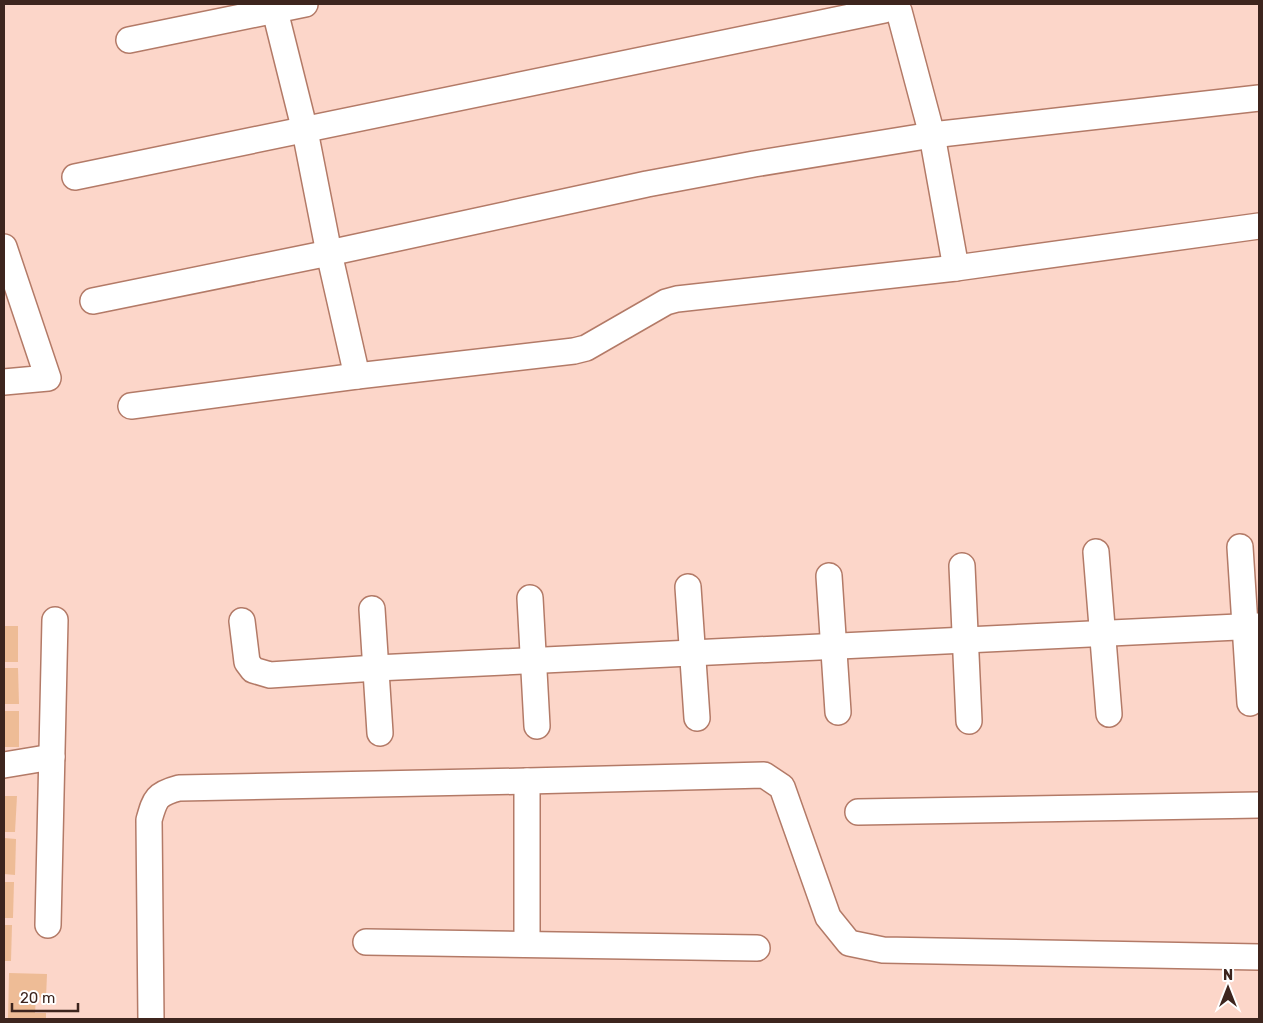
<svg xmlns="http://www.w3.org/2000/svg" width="1263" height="1023" viewBox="0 0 1263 1023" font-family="Rubik,sans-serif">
<rect width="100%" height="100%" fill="#fcd6c9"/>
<g fill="#eebc96">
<rect x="4" y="626" width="14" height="36"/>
<polygon points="4,668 18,668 19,704 4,704"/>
<rect x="4" y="711" width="15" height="36"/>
<polygon points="4,796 17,796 15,832 4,832"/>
<polygon points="4,838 16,839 15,875 4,874"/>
<polygon points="4,882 14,882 13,918 4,918"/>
<polygon points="4,925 12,925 11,961 4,961"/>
<polygon points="9,973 47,974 46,998 36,997 35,1013 46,1013 46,1019 8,1019"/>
</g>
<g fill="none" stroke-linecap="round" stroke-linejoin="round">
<g stroke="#b37a67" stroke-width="28">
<g id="street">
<polyline points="275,11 305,131 329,253 357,376"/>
<polyline points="899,11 932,135 956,268 1259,226"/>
<polyline points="129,40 305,4"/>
<polyline points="75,177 884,10"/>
<polyline points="4,247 48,378 4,382"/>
<polyline points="93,301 329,253 647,184 754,164 932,135 1259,98"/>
<polyline points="131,406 357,376 574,351 586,348 666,302 677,299 956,268"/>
<polyline points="1240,547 1250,703"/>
<polyline points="1096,552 1109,714"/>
<polyline points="962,566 969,721"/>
<polyline points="829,576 838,712"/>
<polyline points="688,587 697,718"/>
<polyline points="530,598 537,726"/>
<polyline points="372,609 380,733"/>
<polyline points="242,621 247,662 253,670 270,675 376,668 1259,626"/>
<polyline points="4,765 52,757"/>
<polyline points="527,781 527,944"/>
<polyline points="858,812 1259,805"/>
<polyline points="48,925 55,620"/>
<polyline points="366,942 757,948"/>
<path d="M151,1019L149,820C155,799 156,794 179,788L527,781L764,775L782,787L828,917L849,943L883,950L1259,957"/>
</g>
</g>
<use href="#street" stroke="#fff" stroke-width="25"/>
</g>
<rect width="1263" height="1023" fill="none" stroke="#3d251e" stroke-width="10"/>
<g transform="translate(1228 988)" stroke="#ffffff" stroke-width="4" paint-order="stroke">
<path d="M0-4L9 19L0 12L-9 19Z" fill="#3d251e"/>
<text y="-8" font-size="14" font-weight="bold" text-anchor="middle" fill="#3d251e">N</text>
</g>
<path d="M12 1003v8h66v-8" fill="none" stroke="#3d251e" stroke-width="2.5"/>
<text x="20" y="1003" font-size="15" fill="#3d251e" stroke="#ffffff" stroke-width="4" paint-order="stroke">20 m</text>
</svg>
